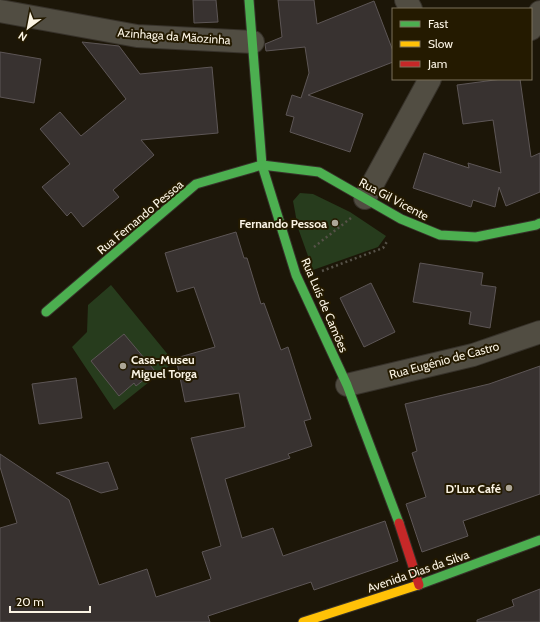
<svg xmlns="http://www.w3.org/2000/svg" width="540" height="622" viewBox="0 0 540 622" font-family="Cabin,sans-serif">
<rect width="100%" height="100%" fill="#1c1608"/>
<g fill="#273c1d">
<polygon points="300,193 313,194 350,212 386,236 378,247 313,270 298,228 293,201"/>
<polygon points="111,285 174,362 114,410 72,347 87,332 88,305"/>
</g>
<g fill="#383230" stroke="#5d5656">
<polygon points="193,0 216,0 218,22 194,23"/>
<polygon points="278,0 314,0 317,24 374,1 393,51 393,62 308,95 363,114 350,152 290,132 294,117 286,115 292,95 301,98 309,73 305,47 266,51 265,44 282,37"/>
<polygon points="82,42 119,46 140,74 212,67 218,133 141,140 154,155 113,190 119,197 83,227 71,212 67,216 42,187 70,164 40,129 60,112 81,136 126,99"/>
<polygon points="0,52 41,59 34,103 0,97"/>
<polygon points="502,79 520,79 531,157 540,153 540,192 506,206 499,187 495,207 473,200 471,207 413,188 424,153 469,168 468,163 501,173 493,120 463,124 457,85"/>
<polygon points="236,232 244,258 247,258 261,304 264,303 281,350 288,347 311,419 304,421 312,446 288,454 290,458 225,479 242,538 273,528 283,556 385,521 398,561 314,590 311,582 208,616 210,622 0,622 0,528 17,523 0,467 0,454 69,500 99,585 147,569 156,597 211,579 202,552 221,546 191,438 245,427 239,393 185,402 176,358 215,347 194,287 177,292 165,253"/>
<polygon points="420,263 483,273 481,285 496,287 490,328 469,324 471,312 413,302"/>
<polygon points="371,283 395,332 364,347 340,298"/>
<polygon points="124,334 155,371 136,386 134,383 119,396 91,361"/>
<polygon points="540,366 540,494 463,521 468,536 422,552 406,504 426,497 412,453 417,451 405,404 489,384"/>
<polygon points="76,378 82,418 39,424 32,384"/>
<polygon points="108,462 118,489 101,493 56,473"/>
<polygon points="540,589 540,622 477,622 477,620 514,606 512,600"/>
</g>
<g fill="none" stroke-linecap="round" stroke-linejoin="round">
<g stroke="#37322a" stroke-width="24">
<g id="street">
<polyline points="406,0 411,9"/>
<polyline points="0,11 137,36 253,42"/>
<polyline points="531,29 540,12"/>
<polyline points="365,198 430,79"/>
<polyline points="347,385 473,355 540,332"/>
</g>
</g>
<g stroke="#37322a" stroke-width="11">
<g id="fast">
<polyline points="249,0 262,165 296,275 347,385 399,523"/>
<polyline points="46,312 196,184 262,165 319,172 401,219 440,235 476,237 536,225 540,223"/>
<polyline points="418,585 540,540"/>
</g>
</g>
<g stroke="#37322a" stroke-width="11">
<polyline id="slow" points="303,622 418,585"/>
</g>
<g stroke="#37322a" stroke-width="11">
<polyline id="jam" points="399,523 419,585"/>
</g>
<g stroke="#565248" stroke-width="2.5" stroke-dasharray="2 3" stroke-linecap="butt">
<polyline points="314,247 351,218"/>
<polyline points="322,271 383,248 388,240"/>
</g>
<use href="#street" stroke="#514d42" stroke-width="22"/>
<use href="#fast" stroke="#4caf50" stroke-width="9"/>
<use href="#slow" stroke="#ffc107" stroke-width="9"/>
<use href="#jam" stroke="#c62828" stroke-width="9"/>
</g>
<g fill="#ada697" stroke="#241a00" stroke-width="1.5">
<circle cx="335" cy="223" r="4"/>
<circle cx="123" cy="366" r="4"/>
<circle cx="509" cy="488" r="4"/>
</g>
<g text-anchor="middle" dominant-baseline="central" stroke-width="4" stroke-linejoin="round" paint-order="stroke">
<g font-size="12" fill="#fbf4e4" stroke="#241a00">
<text transform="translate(174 36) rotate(4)">Azinhaga da Mãozinha</text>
<text transform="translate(394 199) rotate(28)">Rua Gil Vicente</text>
<text transform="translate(140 217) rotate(-40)">Rua Fernando Pessoa</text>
<text transform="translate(325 305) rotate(67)">Rua Luís de Camões</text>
<text transform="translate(444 360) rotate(-15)">Rua Eugénio de Castro</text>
<text transform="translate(418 571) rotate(-19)">Avenida Dias da Silva</text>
</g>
<g font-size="12" font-weight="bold" fill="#fbf4e4" stroke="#241a00" text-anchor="end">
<text x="327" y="223">Fernando Pessoa</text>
<text x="131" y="359" text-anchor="start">Casa-Museu<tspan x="131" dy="14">Miguel Torga</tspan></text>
<text x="501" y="488">D'Lux Café</text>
</g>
</g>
<rect x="392" y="8" width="140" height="72" fill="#241a00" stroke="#7a715b"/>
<rect x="400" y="21" width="20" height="6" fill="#4caf50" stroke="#7a715b"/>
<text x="428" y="28" font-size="12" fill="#fbf4e4">Fast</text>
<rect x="400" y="41" width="20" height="6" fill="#ffc107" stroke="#7a715b"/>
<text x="428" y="48" font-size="12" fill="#fbf4e4">Slow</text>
<rect x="400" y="61" width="20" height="6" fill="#c62828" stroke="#7a715b"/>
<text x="428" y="68" font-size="12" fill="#fbf4e4">Jam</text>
<g transform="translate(28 28) rotate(212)" stroke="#241a00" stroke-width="3" paint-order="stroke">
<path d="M0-3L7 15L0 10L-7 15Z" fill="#fbf4e4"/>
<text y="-6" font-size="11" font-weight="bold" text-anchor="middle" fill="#fbf4e4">N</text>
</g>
<path d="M10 606v6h80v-6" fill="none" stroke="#fbf4e4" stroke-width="2"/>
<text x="16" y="606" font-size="12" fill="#fbf4e4" stroke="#241a00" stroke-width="3" paint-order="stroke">20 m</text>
</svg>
